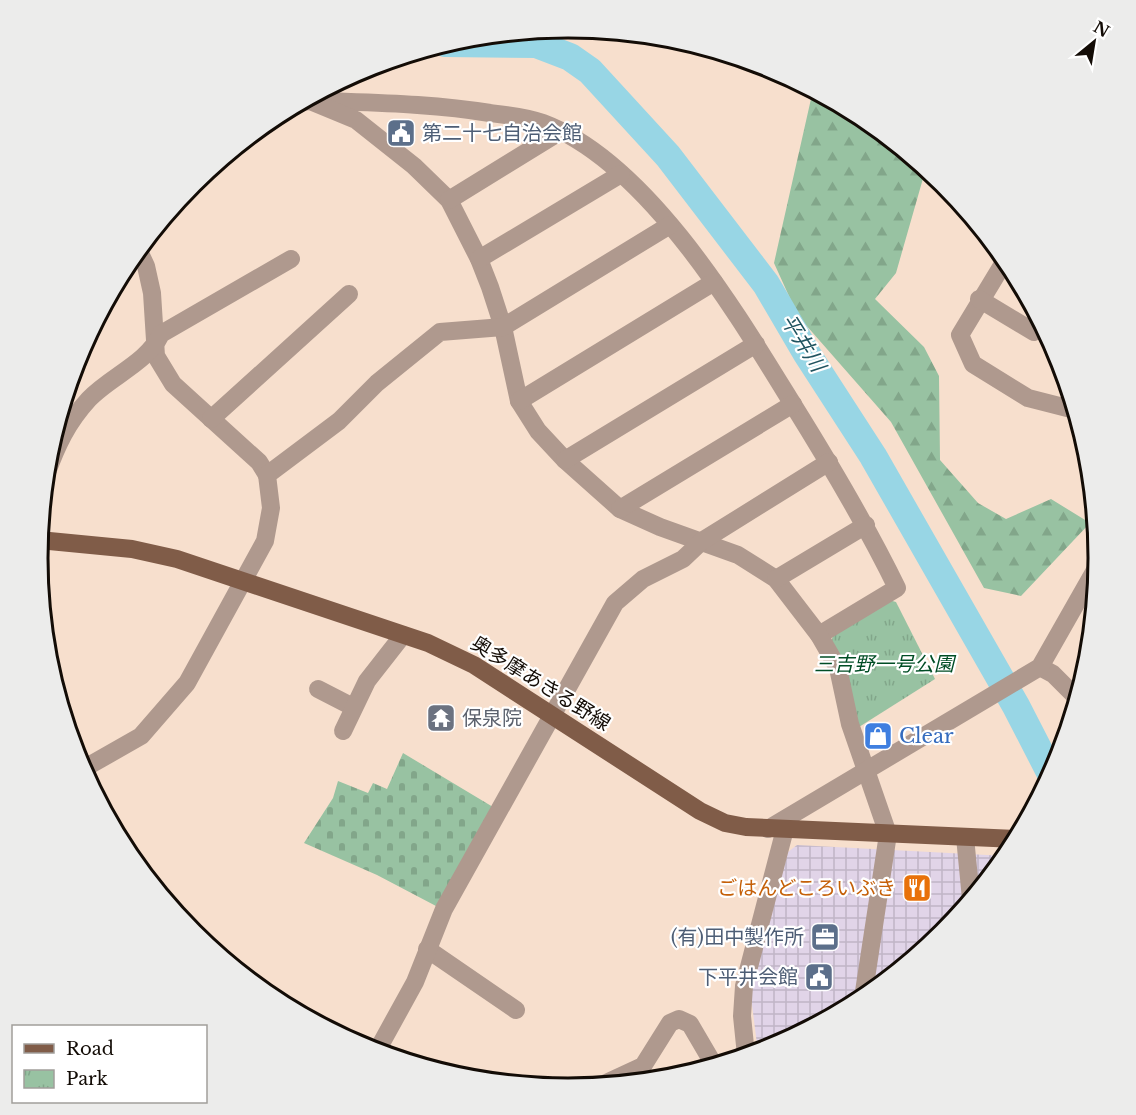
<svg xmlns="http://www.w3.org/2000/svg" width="1136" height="1115" viewBox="0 0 1136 1115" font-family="'Libre Baskerville','Noto Sans JP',serif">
<defs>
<pattern id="industrial-grid" width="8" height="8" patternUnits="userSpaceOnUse" patternTransform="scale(1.5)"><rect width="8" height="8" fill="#e1d4e8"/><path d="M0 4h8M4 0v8" fill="none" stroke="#c0b5c6"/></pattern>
<pattern id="forest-firs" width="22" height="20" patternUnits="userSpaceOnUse" patternTransform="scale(1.5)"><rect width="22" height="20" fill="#98c2a2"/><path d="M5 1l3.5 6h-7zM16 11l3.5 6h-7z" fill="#82a68a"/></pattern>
<pattern id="cemetery-stones" width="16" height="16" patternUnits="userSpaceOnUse" patternTransform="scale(1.5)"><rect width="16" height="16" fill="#98c2a2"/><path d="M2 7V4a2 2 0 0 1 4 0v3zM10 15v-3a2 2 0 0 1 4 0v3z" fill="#82a68a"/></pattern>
<pattern id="park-tufts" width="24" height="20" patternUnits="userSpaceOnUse" patternTransform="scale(1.5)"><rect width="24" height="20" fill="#98c2a2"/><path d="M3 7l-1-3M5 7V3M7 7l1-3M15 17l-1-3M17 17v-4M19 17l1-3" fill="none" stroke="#82a68a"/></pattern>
</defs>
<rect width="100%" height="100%" fill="#f7dfcd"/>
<polygon fill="url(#industrial-grid)" points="797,845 1006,856 943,933 862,999 771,1048 758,1052 750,989 788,852"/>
<polygon fill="url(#forest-firs)" points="813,90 863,117 926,168 896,273 875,299 924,347 939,376 940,460 978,503 1006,519 1051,499 1090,523 1021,596 984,588 891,422 798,316 774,263"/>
<polygon fill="url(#cemetery-stones)" points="403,753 493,807 436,906 377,875 304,843 333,798 338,781 368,793 373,783 387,789"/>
<polygon fill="url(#park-tufts)" points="889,600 896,602 935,679 859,727 832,641 833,632"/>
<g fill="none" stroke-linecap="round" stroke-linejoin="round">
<polyline stroke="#98d6e5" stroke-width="28" points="445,43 536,44 570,57 590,71 668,156 766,284 807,354 873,456 1016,706 1051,774"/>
<g stroke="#af998e" stroke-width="18">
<path d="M327,101C382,103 436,104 490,113C507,115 526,117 543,123C647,162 736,312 792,403C830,464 866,524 897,588L819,635"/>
<polyline points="301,102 310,101 356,120 414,166 449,200 479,259 490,287 503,327 519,401 538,431 565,460 620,509 660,527 738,555 776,579 819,635 838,668 850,724 888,834 863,998"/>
<polyline points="449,200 561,131"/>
<polyline points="138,249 146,266 152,293 156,356 173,384 259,462 267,475"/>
<polyline points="479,259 621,174"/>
<polyline points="1006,259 960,335 973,364 1028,398 1075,410"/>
<polyline points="979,299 1034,332"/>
<polyline points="519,401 714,282"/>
<polyline points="211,419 349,294"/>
<polyline points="565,460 756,344"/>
<path d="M46,475C57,445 67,423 89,399C111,376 147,363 161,334L291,259"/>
<polyline points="620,509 793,404"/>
<polyline points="776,579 866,525"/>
<polyline points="1040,667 1053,674 1077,698"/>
<polyline points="318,689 353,707"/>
<polyline points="343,731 367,681 403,635"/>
<polyline points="83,769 141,736 187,683 265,541 271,508 267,475 339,421 377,383 440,332 503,327 670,225"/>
<polyline points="768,829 1040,667 1098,565"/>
<polyline points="965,837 971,899"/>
<polyline points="427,949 516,1010"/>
<polyline points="377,1051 415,982 444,909 615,603 643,579 683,559 702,541 829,462"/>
<polyline points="746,1055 742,1016 744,986 785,829"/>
<polyline points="602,1085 643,1066 670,1023 679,1019 690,1024 714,1065"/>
</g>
<polyline stroke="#805c48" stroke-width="18" points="39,540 132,549 177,559 428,643 474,665 700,811 725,823 746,827 1016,839"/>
</g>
<defs>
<g id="civic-square" transform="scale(1.5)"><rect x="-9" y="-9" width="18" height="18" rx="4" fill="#5c6f8a" stroke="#fff"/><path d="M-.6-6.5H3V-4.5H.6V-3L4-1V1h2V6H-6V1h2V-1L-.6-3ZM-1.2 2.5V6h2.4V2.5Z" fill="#fff"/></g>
<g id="temple-square" transform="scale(1.5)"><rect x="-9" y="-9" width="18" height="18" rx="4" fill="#6b7280" stroke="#fff"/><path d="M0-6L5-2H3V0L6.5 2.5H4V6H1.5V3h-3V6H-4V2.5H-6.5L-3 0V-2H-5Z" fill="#fff"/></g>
<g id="shop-square" transform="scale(1.5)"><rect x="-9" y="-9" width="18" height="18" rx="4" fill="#3f7fe0" stroke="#fff"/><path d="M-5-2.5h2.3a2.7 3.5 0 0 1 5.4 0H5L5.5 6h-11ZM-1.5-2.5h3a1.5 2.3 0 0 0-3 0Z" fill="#fff"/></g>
<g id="restaurant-square" transform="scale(1.5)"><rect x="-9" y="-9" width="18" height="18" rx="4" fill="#e8710a" stroke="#fff"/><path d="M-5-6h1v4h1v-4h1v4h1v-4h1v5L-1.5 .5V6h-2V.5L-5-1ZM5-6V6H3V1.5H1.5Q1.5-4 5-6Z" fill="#fff"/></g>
<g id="office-square" transform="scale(1.5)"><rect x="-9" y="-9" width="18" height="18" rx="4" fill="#5c6f8a" stroke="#fff"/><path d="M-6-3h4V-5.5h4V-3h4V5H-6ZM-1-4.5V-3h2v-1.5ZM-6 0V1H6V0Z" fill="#fff"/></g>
</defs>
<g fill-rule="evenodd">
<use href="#civic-square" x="401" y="133"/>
<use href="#temple-square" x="441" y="718"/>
<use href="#shop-square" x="878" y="736"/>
<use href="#restaurant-square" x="917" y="888"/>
<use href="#office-square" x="825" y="937"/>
<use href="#civic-square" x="819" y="977"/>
</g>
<g text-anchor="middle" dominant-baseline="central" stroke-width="4.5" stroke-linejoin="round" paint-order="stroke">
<g font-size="20" fill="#4e5e75" stroke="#fff" text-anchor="end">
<text x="422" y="133" text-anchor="start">第二十七自治会館</text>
<text x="804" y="937">(有)田中製作所</text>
<text x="798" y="977">下平井会館</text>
</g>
<g font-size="20" font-style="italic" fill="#004d25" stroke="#fff">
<text x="884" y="664">三吉野一号公園</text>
</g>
<g font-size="20" fill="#130c06" stroke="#fff">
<text transform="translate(541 683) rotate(32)">奥多摩あきる野線</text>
</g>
<g font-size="20" fill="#5b616d" stroke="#fff" text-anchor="start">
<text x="462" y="718">保泉院</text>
</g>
<g font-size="20" fill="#366cbe" stroke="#fff" text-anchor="start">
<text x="899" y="736">Clear</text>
</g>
<g font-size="20" fill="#c56008" stroke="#fff" text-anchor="end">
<text x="896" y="888">ごはんどころいぶき</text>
</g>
<g font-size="21" font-style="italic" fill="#205460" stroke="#fff">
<text transform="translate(803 343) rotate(58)">平井川</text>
</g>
</g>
<path d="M0 0H1136V1115H0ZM48 558a520 520 0 1 1 1040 0a520 520 0 1 1-1040 0Z" fill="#ececeb" fill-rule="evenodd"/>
<path fill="none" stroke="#130c06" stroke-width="3" d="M48 558a520 520 0 1 1 1040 0a520 520 0 1 1-1040 0Z"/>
<rect x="12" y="1025" width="195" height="78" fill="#ffffff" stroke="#a19e9b" stroke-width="1.5"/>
<rect x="24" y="1044" width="30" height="9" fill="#805c48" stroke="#a19e9b" stroke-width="1.5"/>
<text x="66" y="1055" font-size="18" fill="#130c06">Road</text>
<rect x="24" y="1070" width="30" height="18" fill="url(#park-tufts)" stroke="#a19e9b" stroke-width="1.5"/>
<text x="66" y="1085" font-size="18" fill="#130c06">Park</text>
<g transform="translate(1094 42) rotate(30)" stroke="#ffffff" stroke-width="4.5" paint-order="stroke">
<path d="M0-4.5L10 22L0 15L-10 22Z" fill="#130c06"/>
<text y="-9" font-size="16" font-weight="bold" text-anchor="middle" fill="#130c06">N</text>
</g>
</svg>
